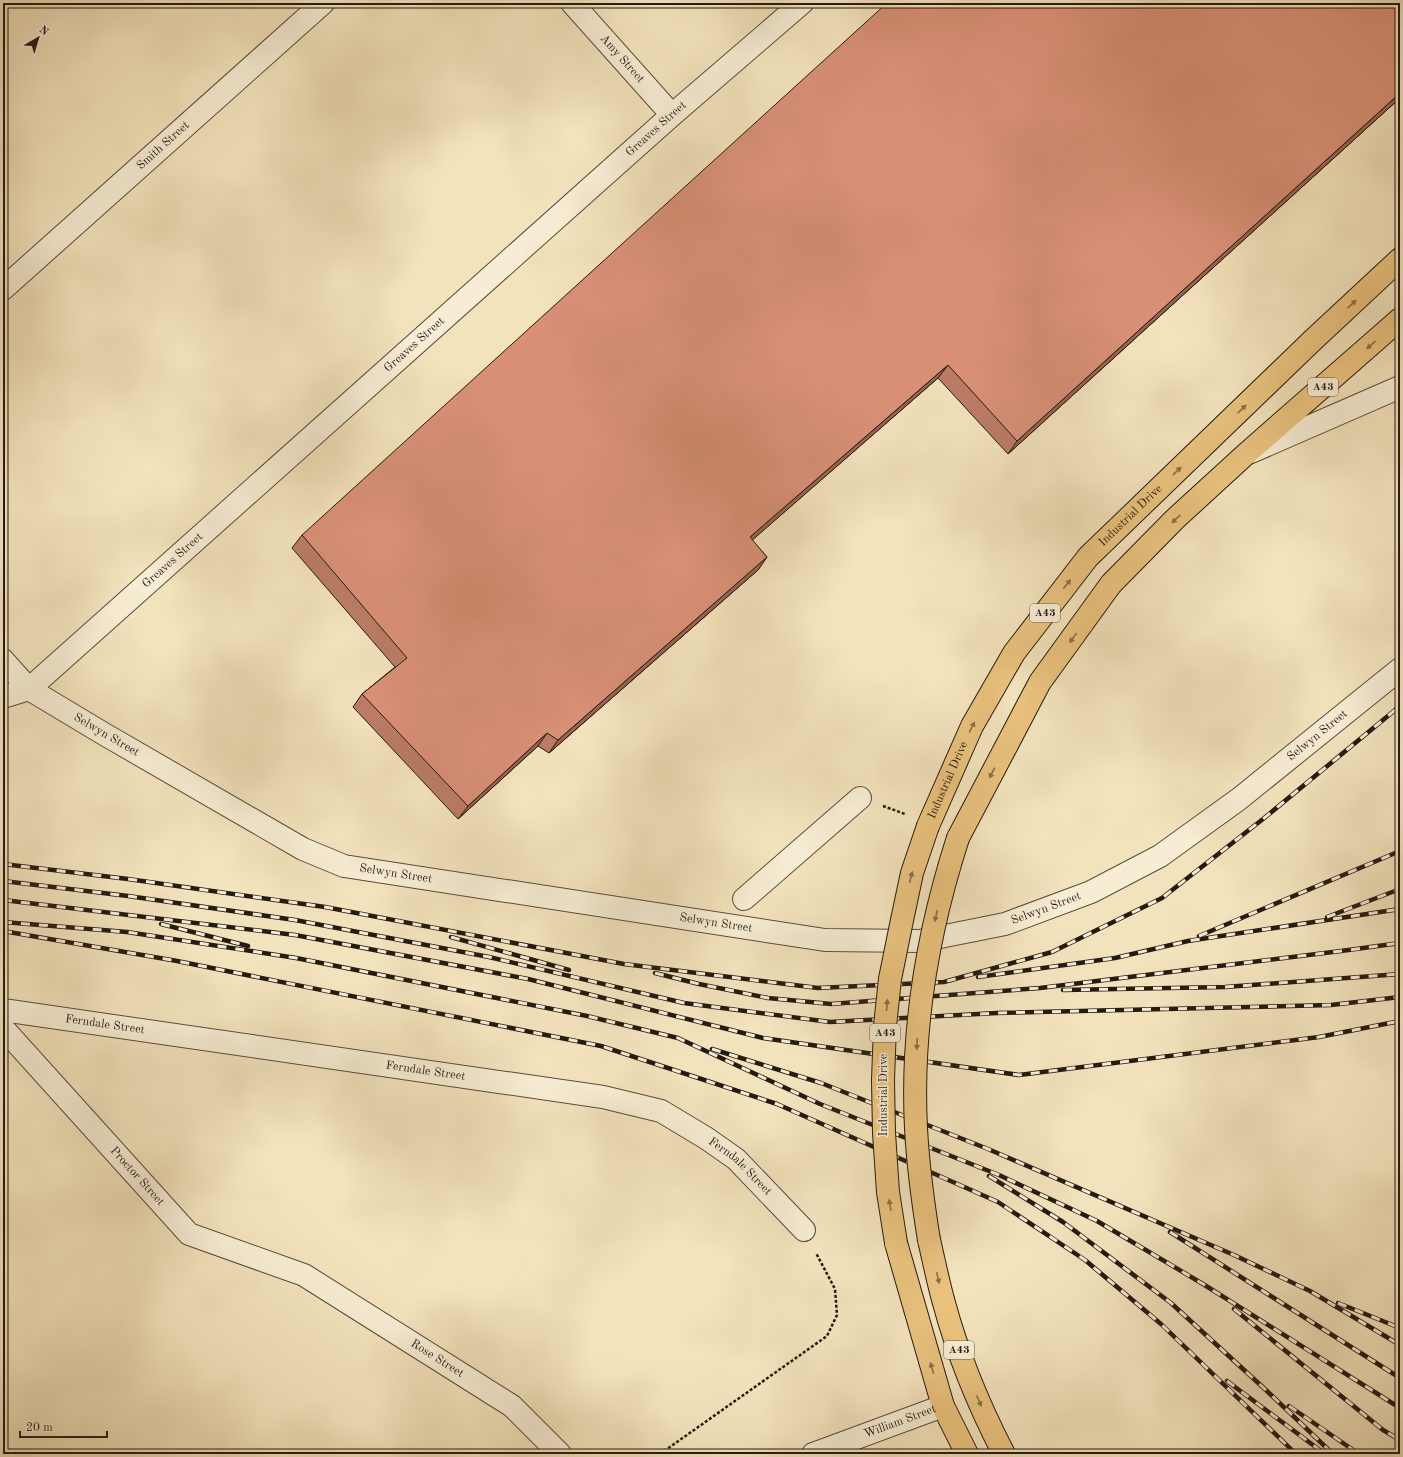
<svg xmlns="http://www.w3.org/2000/svg" width="1403" height="1457" viewBox="0 0 1403 1457" font-family="'Old Standard TT',serif">
<rect width="100%" height="100%" fill="#f3e3bd"/>
<filter id="stains"><feTurbulence type="fractalNoise" baseFrequency=".005" numOctaves="4"/><feColorMatrix values="0 0 0 0 .2 0 0 0 0 .09 0 0 0 0 .02 0 0 0 .5 -.17"/></filter>
<radialGradient id="worn" r=".72"><stop offset=".6" stop-color="#630" stop-opacity="0"/><stop offset="1" stop-color="#630" stop-opacity=".3"/></radialGradient>
<g fill="none" stroke-linecap="round" stroke-linejoin="round">
<g stroke="#584c3c" stroke-width="24">
<g id="minor">
<path id="s1" d="M572,3L672,115"/>
<path id="s2" d="M3,289L323,3"/>
<polyline points="1251,452 1400,387"/>
<path id="s3" d="M3,660L29,689L104,734L303,849L344,866L825,940L920,941L1005,924L1091,892L1160,856L1239,799L1400,669"/>
<path id="s4" d="M3,697L29,689L672,115L802,3"/>
<polyline points="744,899 860,798"/>
<path id="s5" d="M3,1010L603,1097L661,1111L706,1138L736,1159L804,1230"/>
<path id="s6" d="M3,1028L189,1234L304,1275L512,1406L560,1454"/>
<path id="s7" d="M813,1454L943,1406"/>
</g>
</g>
<g stroke="#251911" stroke-width="24">
<g id="highway">
<path id="s8" d="M928,826L972,726L1014,653L1088,557L1313,340L1400,259"/>
<polyline points="958,838 1040,682 1111,584 1175,519 1246,454 1400,319"/>
<path d="M929,1240C934,1261 938,1282 944,1303C958,1355 979,1406 1004,1454"/>
<polyline points="896,1243 943,1406 967,1454"/>
</g>
</g>
<g stroke="#251911" stroke-width="2.5" stroke-dasharray="3 2" stroke-linecap="butt">
<polyline points="883,806 905,814"/>
<polyline points="660,1454 827,1336 837,1315 835,1289 816,1253"/>
</g>
<use href="#minor" stroke="#f7edd4" stroke-width="22"/>
<use href="#highway" stroke="#eac27e" stroke-width="22"/>
<g stroke="#251911" stroke-width="4.5">
<g id="rail">
<polyline points="3,864 128,879 325,907 624,964 818,988 944,982 1052,952 1162,898 1263,819 1400,706"/>
<polyline points="3,881 128,896 295,920 489,957 684,1003 830,1022 997,1013 1331,1005 1400,997"/>
<polyline points="3,900 295,935 528,979 763,1038 1019,1075 1319,1037 1400,1021"/>
<polyline points="1327,917 1400,889"/>
<polyline points="3,922 127,932 296,958 587,1016 678,1038 820,1104 999,1175 1097,1221 1203,1284 1400,1408"/>
<polyline points="161,924 248,946"/>
<polyline points="3,931 177,961 601,1046 777,1104 998,1202 1085,1260 1161,1324 1296,1454"/>
<polyline points="1199,936 1400,851"/>
<polyline points="451,937 569,970"/>
<polyline points="655,973 699,984 768,998 831,1004 1040,988 1341,951 1400,943"/>
<polyline points="978,977 1115,958 1188,941 1400,909"/>
<polyline points="1063,990 1225,987 1400,974"/>
<polyline points="712,1049 821,1083 988,1149 1234,1255 1310,1291 1400,1345"/>
<polyline points="989,1176 1063,1222 1171,1303 1267,1391 1333,1454"/>
<polyline points="1170,1232 1400,1378"/>
<polyline points="1338,1303 1400,1328"/>
<polyline points="1234,1309 1383,1430 1400,1440"/>
<polyline points="1227,1381 1325,1454"/>
<polyline points="1289,1406 1359,1454"/>
</g>
</g>
<use href="#rail" stroke="#f7edd4" stroke-width="3" stroke-dasharray="9" stroke-linecap="butt"/>
<g stroke="#251911" stroke-width="24" stroke-linecap="butt">
<g id="highway-bridge">
<path d="M929,1240C923,1203 918,1166 916,1128C911,1030 928,931 958,838"/>
<polyline points="896,1243 888,1192 884,1133 883,1080 885,1026 890,979 901,925 912,873 928,826"/>
</g>
</g>
<use href="#highway-bridge" stroke="#eac27e" stroke-width="22"/>
</g>
<polygon fill="#bb7c66" stroke="#251911" points="1400,3 1400,98 1008,454 938,378 752,540 767,557 758,570 549,753 538,746 458,819 353,707 362,694 395,667 292,548 302,535"/>
<g fill="#986553" stroke="#251911">
<polygon points="1400,93 1400,98 1008,454 1017,441"/>
<polygon points="948,365 938,378 741,550 750,537"/>
<polygon points="767,557 758,570 549,753 558,740"/>
<polygon points="547,733 538,746 458,819 468,806"/>
</g>
<polygon fill="#d99077" stroke="#251911" points="887,3 1400,3 1400,93 1017,441 948,365 750,537 767,557 558,740 547,733 468,806 362,694 407,658 302,535"/>
<defs><path id="oneway-solid" d="M-6-.8H1V-3.2L6.5 0L1 3.2V.8H-6Z"/></defs>
<g fill="#886e48">
<use href="#oneway-solid" transform="translate(1352 304) rotate(-43)"/>
<use href="#oneway-solid" transform="translate(1371 345) rotate(139)"/>
<use href="#oneway-solid" transform="translate(1242 409) rotate(-44)"/>
<use href="#oneway-solid" transform="translate(1177 471) rotate(-44)"/>
<use href="#oneway-solid" transform="translate(1176 519) rotate(136)"/>
<use href="#oneway-solid" transform="translate(1067 584) rotate(-52)"/>
<use href="#oneway-solid" transform="translate(1073 638) rotate(126)"/>
<use href="#oneway-solid" transform="translate(972 727) rotate(-63)"/>
<use href="#oneway-solid" transform="translate(992 773) rotate(118)"/>
<use href="#oneway-solid" transform="translate(911 877) rotate(-76)"/>
<use href="#oneway-solid" transform="translate(936 916) rotate(103)"/>
<use href="#oneway-solid" transform="translate(887 1005) rotate(-85)"/>
<use href="#oneway-solid" transform="translate(917 1044) rotate(93)"/>
<use href="#oneway-solid" transform="translate(890 1205) rotate(-99)"/>
<use href="#oneway-solid" transform="translate(938 1278) rotate(77)"/>
<use href="#oneway-solid" transform="translate(932 1368) rotate(-106)"/>
<use href="#oneway-solid" transform="translate(979 1401) rotate(66)"/>
</g>
<g text-anchor="middle" dominant-baseline="central" stroke-width="3" stroke-linejoin="round" paint-order="stroke">
<g fill="#f7edd4" stroke="#64594c" stroke-width="1">
<rect x="1308" y="378" width="30" height="18" rx="3"/>
<rect x="1030" y="604" width="30" height="18" rx="3"/>
<rect x="870" y="1024" width="30" height="18" rx="3"/>
<rect x="944" y="1341" width="30" height="18" rx="3"/>
</g>
<g font-size="11" font-weight="bold" fill="#251911">
<text x="1323" y="387">A43</text>
<text x="1045" y="613">A43</text>
<text x="885" y="1033">A43</text>
<text x="959" y="1350">A43</text>
</g>
<g font-size="12" fill="#251911" stroke="#f7edd4">
<text stroke="none"><textPath href="#s1" startOffset="75">Amy Street</textPath></text>
<text stroke="none"><textPath href="#s4" startOffset="868">Greaves Street</textPath></text>
<text stroke="none"><textPath href="#s2" startOffset="215">Smith Street</textPath></text>
<text stroke="none"><textPath href="#s4" startOffset="544">Greaves Street</textPath></text>
<text stroke="none"><textPath href="#s8" startOffset="374">Industrial Drive</textPath></text>
<text stroke="none"><textPath href="#s4" startOffset="220">Greaves Street</textPath></text>
<text stroke="none"><textPath href="#s3" startOffset="129">Selwyn Street</textPath></text>
<text stroke="none"><textPath href="#s3" startOffset="1437">Selwyn Street</textPath></text>
<text stroke="none"><textPath href="#s8" startOffset="50">Industrial Drive</textPath></text>
<text stroke="none"><textPath href="#s3" startOffset="453">Selwyn Street</textPath></text>
<text stroke="none"><textPath href="#s3" startOffset="1113">Selwyn Street</textPath></text>
<text stroke="none"><textPath href="#s3" startOffset="777">Selwyn Street</textPath></text>
<text stroke="none"><textPath href="#s5" startOffset="103">Ferndale Street</textPath></text>
<text stroke="none"><textPath href="#s5" startOffset="427">Ferndale Street</textPath></text>
<text transform="translate(884 1095) rotate(-90)">Industrial Drive</text>
<text stroke="none"><textPath href="#s5" startOffset="763">Ferndale Street</textPath></text>
<text stroke="none"><textPath href="#s6" startOffset="200">Proctor Street</textPath></text>
<text stroke="none"><textPath href="#s6" startOffset="557">Rose Street</textPath></text>
<text stroke="none"><textPath href="#s7" startOffset="93">William Street</textPath></text>
</g>
</g>
<rect width="1403" height="1457" fill="none" stroke="#f3e3bd" stroke-width="16"/>
<rect x="4" y="4" width="1395" height="1449" fill="none" stroke="#251911" stroke-width="2"/>
<rect x="8" y="8" width="1387" height="1441" fill="none" stroke="#251911"/>
<g transform="translate(38 38) rotate(38)" stroke="#f7edd4" stroke-width="3" paint-order="stroke">
<path d="M0-3L7 15L0 10L-7 15Z" fill="#251911"/>
<text y="-6" font-size="11" font-weight="bold" text-anchor="middle" fill="#251911">N</text>
</g>
<path d="M20 1431v6h87v-6" fill="none" stroke="#251911" stroke-width="2"/>
<text x="26" y="1431" font-size="12" fill="#251911" stroke="#f7edd4" stroke-width="3" paint-order="stroke">20 m</text>
<rect width="100%" height="100%" filter="url(#stains)"/>
<rect width="100%" height="100%" fill="url(#worn)"/>
</svg>
